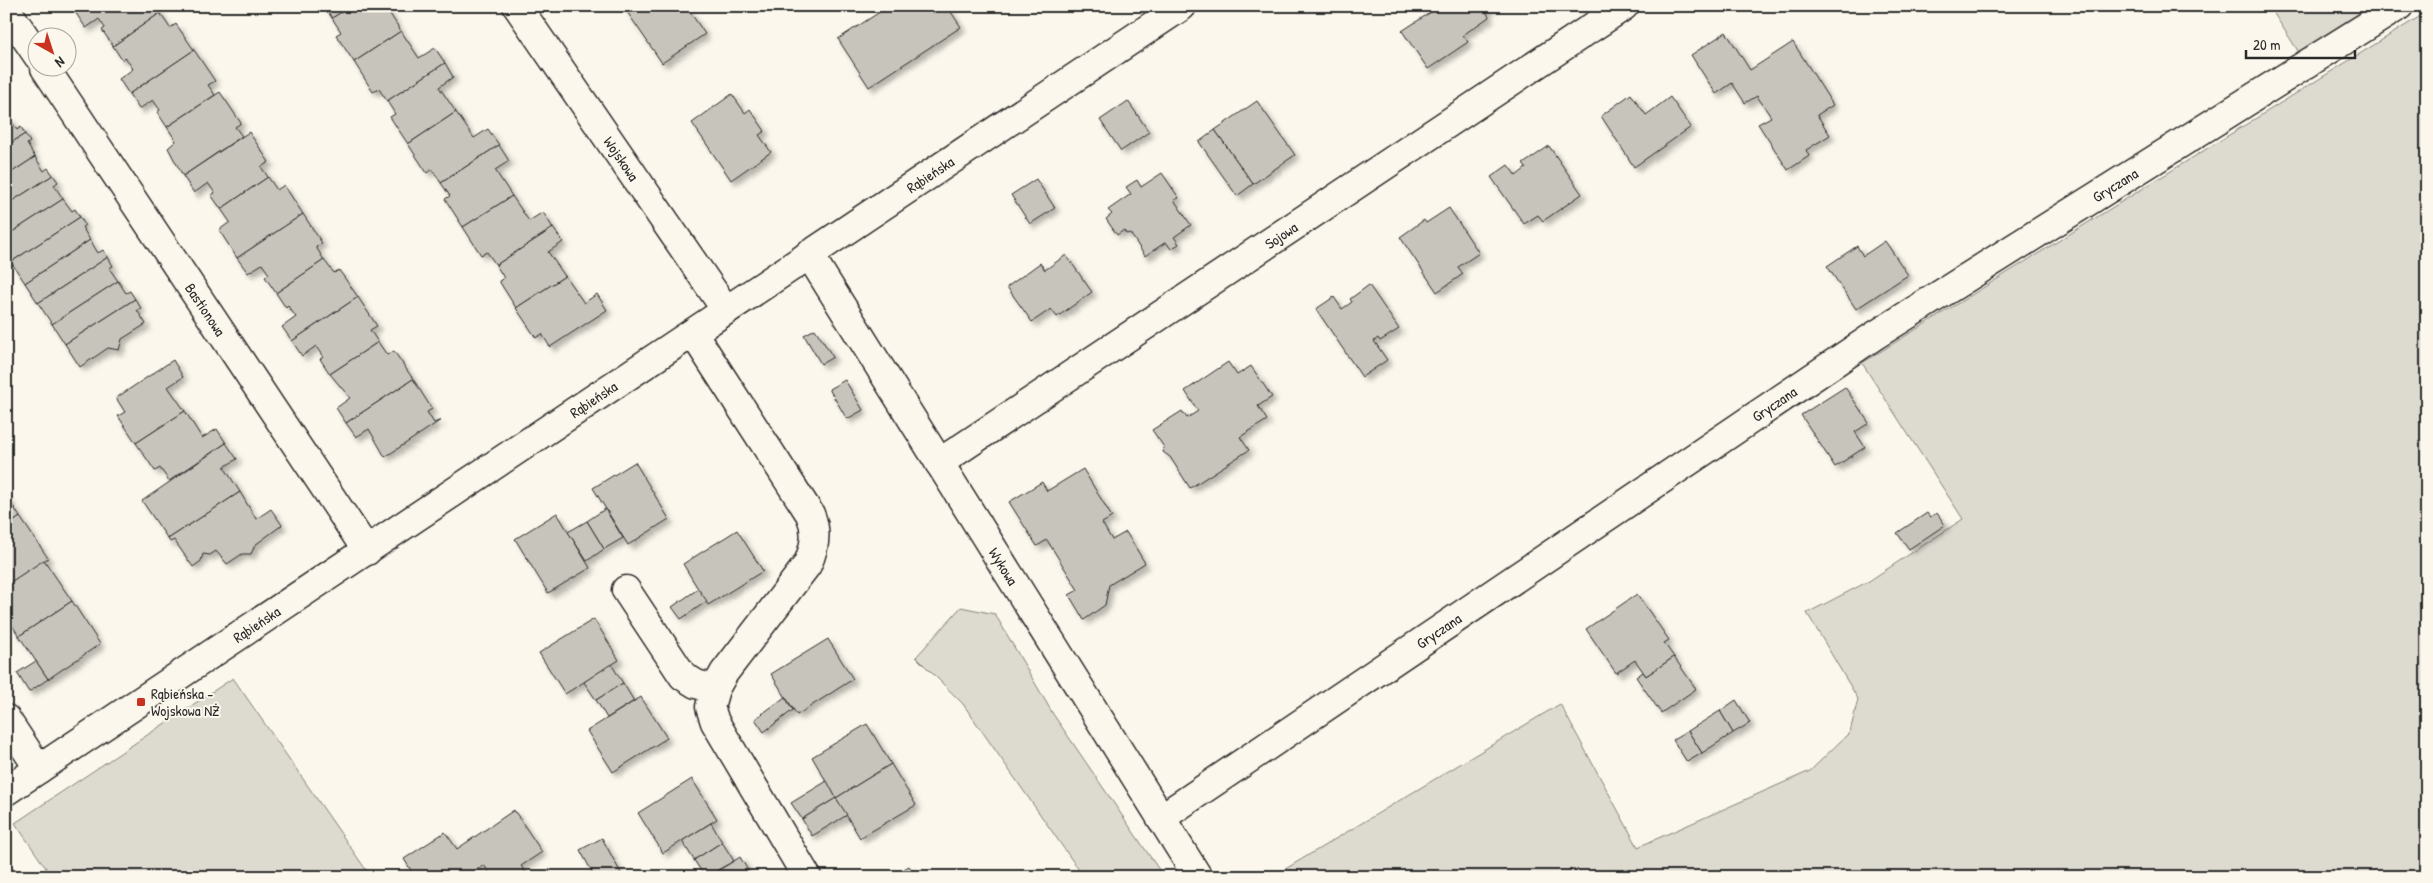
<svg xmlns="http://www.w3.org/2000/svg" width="2433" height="883" viewBox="0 0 2433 883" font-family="'Patrick Hand',sans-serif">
<defs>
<filter id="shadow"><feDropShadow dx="4.5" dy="4.5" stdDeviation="2.5" flood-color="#0004"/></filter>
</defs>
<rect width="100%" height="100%" fill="#fbf7ec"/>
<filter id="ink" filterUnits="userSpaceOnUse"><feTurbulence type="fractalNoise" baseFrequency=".02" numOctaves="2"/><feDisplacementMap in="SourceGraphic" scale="10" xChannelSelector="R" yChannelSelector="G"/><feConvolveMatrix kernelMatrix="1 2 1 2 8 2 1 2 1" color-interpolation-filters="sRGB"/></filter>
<g filter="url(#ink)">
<g fill="#dddad0" stroke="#84827e">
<polygon points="2269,6 2375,6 2300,54"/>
<polygon points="2427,12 2427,877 1272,877 1560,704 1638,847 1810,771 1850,732 1858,699 1807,613 1869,581 1963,519 1862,363"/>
<polygon points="961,607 995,614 1053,714 1164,877 1075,877 1081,873 963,704 916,657"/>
<polygon points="233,678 371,877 52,877 15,823"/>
</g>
<g fill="#c7c4bc" stroke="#2b2b2b" filter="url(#shadow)">
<polygon points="83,6 155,6 160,13 113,46 102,30 105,28 99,19 86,28 75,12"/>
<polygon points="324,6 351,6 332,18"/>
<polygon points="351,6 385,6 401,31 354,62 336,35 341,32 332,18"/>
<polygon points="623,6 686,6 705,34 662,63"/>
<polygon points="889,6 947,6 961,27 869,87 838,39"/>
<polygon points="1431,6 1493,6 1486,11 1489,17 1463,35 1468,42 1428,69 1402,31 1434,10"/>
<polygon points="160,13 170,28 176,24 194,50 129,94 119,79 133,69 125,57 122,60 113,46"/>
<polygon points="401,31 419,58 435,48 445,63 387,101 379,89 373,92 354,62"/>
<polygon points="1726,32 1750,70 1793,42 1833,105 1817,115 1830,135 1806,150 1809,156 1788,170 1758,124 1771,117 1757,96 1745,103 1732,83 1716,94 1691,55"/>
<polygon points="194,50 215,81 208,85 215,95 167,127 157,112 160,110 153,100 139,109 129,94"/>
<polygon points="445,63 453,77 439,87 456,112 408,144 390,117 395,114 387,101"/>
<polygon points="220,92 241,123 235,127 242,136 183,176 168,148 176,141 167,127"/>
<polygon points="732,94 745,113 750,109 765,131 759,135 771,152 731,180 692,123"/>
<polygon points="1631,94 1646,115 1670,97 1691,127 1634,167 1601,116"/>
<polygon points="1128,101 1149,132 1121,151 1100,120"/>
<polygon points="1257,101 1295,155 1253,184 1215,130"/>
<polygon points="456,112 474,138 488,129 499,145 441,183 432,169 427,173 408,144"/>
<polygon points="9,117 17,130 21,127 25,134 6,146 6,119"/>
<polygon points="1215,130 1253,184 1237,196 1199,142"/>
<polygon points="249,132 269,162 261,167 268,177 221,209 211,195 215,193 208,183 194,193 183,176"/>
<polygon points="25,134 30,142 27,144 35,157 6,176 6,146"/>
<polygon points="499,145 509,161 495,170 512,196 463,227 445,199 450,196 441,183"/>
<polygon points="1549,146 1582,194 1543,221 1538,215 1524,224 1491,177 1508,165 1516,176 1526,168 1523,164"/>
<polygon points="35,157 44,171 48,168 53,175 6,205 6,176"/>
<polygon points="1162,173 1179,198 1174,200 1191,225 1174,237 1179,244 1171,249 1166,242 1145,256 1130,233 1126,234 1124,230 1117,235 1106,219 1112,214 1108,210 1131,194 1126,187 1137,180 1141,187"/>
<polygon points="53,175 58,182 54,185 63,199 6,236 6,205"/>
<polygon points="268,177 277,190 284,185 303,214 237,258 219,230 230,222 221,209"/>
<polygon points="1036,179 1055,208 1030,224 1011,195"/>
<polygon points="512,196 529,221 543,212 553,228 496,265 487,252 481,255 463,227"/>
<polygon points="63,199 72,211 75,209 80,217 11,262 6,255 6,236"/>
<polygon points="1449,208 1479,253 1458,267 1463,274 1437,292 1400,237 1424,220 1426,223"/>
<polygon points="303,214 322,243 316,247 324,260 276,293 265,277 269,274 262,264 248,273 237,258"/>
<polygon points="80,217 85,225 82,227 90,240 25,283 11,262"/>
<polygon points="553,228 563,242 548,252 565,276 516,308 499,281 504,278 496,265"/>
<polygon points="90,240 98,253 103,250 108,257 38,303 25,283"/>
<polygon points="1885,241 1908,275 1856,309 1827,266 1857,246 1863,256"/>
<polygon points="1066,255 1092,292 1057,317 1051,309 1032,322 1007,287 1040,263 1045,270"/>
<polygon points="108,257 113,266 109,268 118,281 52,324 38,303"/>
<polygon points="324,260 334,273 339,270 358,297 292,341 282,327 296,317 288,306 286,308 276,293"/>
<polygon points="565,276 584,303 597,294 607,310 550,347 542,334 536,338 516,308"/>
<polygon points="118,281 126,293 130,291 135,299 65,344 52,324"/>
<polygon points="1369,285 1399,329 1380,341 1378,338 1374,341 1387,360 1362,377 1316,309 1334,297 1342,309 1352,302 1350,299"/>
<polygon points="358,297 377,326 370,330 378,342 330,374 320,359 323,357 316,346 302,356 292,341"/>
<polygon points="135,299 141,308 137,310 146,324 122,339 119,350 108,348 80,367 65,344"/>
<polygon points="815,329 833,357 821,364 804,335"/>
<polygon points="378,342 387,355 394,351 413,379 346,423 336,408 350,398 330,374"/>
<polygon points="173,360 183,377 168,387 185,411 136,443 118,416 125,412 116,398"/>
<polygon points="1228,362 1237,375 1251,366 1272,397 1258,406 1267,420 1240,437 1249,450 1190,488 1170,457 1163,452 1164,447 1152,430 1182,411 1187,418 1198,411 1185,391"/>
<polygon points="413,379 432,409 427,412 434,423 441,420 385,457 369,429 356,437 346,423"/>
<polygon points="845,380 863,410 847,419 829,389"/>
<polygon points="1845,387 1869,423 1855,432 1865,447 1835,467 1801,415"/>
<polygon points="185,411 202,438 217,429 226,443 169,481 160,468 155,471 136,443"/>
<polygon points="226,443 237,459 224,467 240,492 168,539 142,501"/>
<polygon points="635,462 669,519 628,545 593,488"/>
<polygon points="1083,469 1112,517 1102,523 1112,540 1126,532 1145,563 1109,585 1105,605 1084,620 1069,595 1078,590 1047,540 1037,546 1009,502 1042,482 1047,491"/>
<polygon points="240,492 256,519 271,509 282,525 255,545 251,554 242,554 227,564 216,551 210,555 203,554 201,561 193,567 174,540 170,542 168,539"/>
<polygon points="6,495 20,517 6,527"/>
<polygon points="605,509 623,538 604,549 587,521"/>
<polygon points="557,513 590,568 548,593 515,539"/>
<polygon points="1927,513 1930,517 1937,513 1945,525 1909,549 1897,533"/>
<polygon points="20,517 48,558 6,585 6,527"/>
<polygon points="587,521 604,549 587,561 568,532"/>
<polygon points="737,530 763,571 708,605 683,564"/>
<polygon points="44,560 72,601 19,636 6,616 6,585"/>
<polygon points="698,589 707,601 681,619 672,607"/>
<polygon points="1637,594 1669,640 1664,643 1674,657 1646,676 1635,660 1616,673 1586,629"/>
<polygon points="72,601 100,644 48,679 19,636"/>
<polygon points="594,619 619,660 565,694 539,653"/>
<polygon points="828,639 853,679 797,715 771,674"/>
<polygon points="1674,657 1696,689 1661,713 1636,677 1643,672 1646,676"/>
<polygon points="36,661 48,679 29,692 17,673"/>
<polygon points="611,664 623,683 596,700 584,682"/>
<polygon points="623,683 634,701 607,718 596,700"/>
<polygon points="641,697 667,738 613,772 587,731"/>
<polygon points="785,697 793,710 764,732 755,719"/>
<polygon points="1736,700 1750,723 1733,733 1720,711"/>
<polygon points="1720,711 1733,733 1702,753 1688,731"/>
<polygon points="867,724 891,764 836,798 812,757"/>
<polygon points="1688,731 1702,753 1687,762 1673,740"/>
<polygon points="891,764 916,805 860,838 836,798"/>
<polygon points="692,779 717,819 663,853 638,813"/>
<polygon points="827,781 836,798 802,819 791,803"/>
<polygon points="836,798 847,815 812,836 802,819"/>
<polygon points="514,810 542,852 521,866 527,874 524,877 492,877 484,865 473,872 475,877 415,877 404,859 445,832 457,849"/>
<polygon points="711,823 722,842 694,860 682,841"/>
<polygon points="602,838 623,877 595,877 580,850"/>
<polygon points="722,842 734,861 705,877 694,860"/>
<polygon points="740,857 752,877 707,877 734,861"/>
<polygon points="909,866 916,877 891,877"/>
</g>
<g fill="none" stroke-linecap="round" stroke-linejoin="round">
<g stroke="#2b2b2b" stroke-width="31">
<g id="minor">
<path id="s1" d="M517,6L726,310"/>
<polyline points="6,9 38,56"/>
<path id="s2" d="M45,68L367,551"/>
<path id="s3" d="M809,254L1198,877"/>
<path d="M693,333L810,514C818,532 815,548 807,565L724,673L715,689L710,707L715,722L807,877"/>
<path id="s4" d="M939,463L1624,6"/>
<polyline points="626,590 683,676 696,684 715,689"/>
<polyline points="6,719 39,769"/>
<path id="s5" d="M6,791L1182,6"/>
<path id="s6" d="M1161,818L1874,336L2399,6"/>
</g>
</g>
<use href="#minor" stroke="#fbf7ec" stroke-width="28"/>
</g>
</g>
<rect fill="#c8321e" stroke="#fbf7ec" stroke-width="2" x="136" y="697" width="10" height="10" rx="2.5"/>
<g text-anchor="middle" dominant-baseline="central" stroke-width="4" stroke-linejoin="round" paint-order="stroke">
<g font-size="15" fill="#2b2b2b" stroke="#fbf7ec">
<text stroke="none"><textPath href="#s1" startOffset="185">Wojskowa</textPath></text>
<text stroke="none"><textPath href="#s5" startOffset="1111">Rąbieńska</textPath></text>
<text stroke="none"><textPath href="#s6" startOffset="1145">Gryczana</textPath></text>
<text stroke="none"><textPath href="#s4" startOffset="411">Sojowa</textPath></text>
<text stroke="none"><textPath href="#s2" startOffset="290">Bastionowa</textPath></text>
<text stroke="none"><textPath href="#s5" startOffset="706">Rąbieńska</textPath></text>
<text stroke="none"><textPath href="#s6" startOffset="740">Gryczana</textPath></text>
<text stroke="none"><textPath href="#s3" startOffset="368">Wykowa</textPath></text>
<text stroke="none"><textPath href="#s5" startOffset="301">Rąbieńska</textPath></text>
<text stroke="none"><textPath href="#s6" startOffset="335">Gryczana</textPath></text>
</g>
<g font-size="15" fill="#2b2b2b" stroke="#fbf7ec" text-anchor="start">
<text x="151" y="693">Rąbieńska -<tspan x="151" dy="17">Wojskowa NŻ</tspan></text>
</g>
</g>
<rect width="2433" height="883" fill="none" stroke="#fbf7ec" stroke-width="25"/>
<rect x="12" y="12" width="2408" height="858" fill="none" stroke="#2b2b2b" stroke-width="2" filter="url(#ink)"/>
<g transform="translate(52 52) rotate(141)"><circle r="24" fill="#fbf7ec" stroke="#a8a59f"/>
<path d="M0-4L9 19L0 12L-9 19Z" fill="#c8321e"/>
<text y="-8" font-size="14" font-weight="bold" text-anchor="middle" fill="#2b2b2b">N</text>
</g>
<path d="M2246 50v8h109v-8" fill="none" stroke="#2b2b2b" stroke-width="2.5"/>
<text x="2253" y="50" font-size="15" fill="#2b2b2b" stroke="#fbf7ec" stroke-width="4" paint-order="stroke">20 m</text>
</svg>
